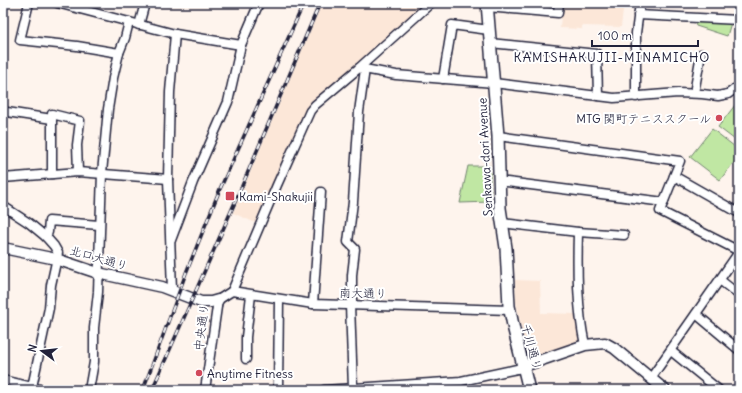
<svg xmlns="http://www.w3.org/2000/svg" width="742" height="393" viewBox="0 0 742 393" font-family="Delius,'Klee One',sans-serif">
<rect width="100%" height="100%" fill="#fef4ed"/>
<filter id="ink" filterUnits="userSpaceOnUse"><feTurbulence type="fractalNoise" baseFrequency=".025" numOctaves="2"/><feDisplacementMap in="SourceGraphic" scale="8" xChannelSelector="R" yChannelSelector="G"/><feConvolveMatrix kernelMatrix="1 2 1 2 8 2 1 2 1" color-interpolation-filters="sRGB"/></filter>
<g filter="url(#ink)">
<g fill="#fce7d8">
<polygon points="322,3 428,3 314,103 258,224 233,213"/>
<polygon points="562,3 624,3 621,27 582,26 582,29 560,28"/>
<polygon points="515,280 540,281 541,313 576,314 576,324 581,340 578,342 530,358 527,355 516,302"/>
</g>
<g fill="#c0e7a3" stroke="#71846f">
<polygon points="697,21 731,23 727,36 696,26 695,24"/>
<polygon points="739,100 739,143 718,127"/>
<polygon points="712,129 739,150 739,156 720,180 690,157"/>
<polygon points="468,166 490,166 491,202 460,203"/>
</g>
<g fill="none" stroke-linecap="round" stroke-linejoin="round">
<g stroke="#22223b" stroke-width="11">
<g id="minor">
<polyline points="29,3 20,40 77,46 119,53"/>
<polyline points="57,3 175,34 241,45"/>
<polyline points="487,7 558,13 559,3"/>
<polyline points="638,15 739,20"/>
<polyline points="139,25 145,3"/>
<polyline points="490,43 597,54 598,96"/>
<polyline points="359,68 431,3"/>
<polyline points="443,79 452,25 489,30"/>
<polyline points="694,93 701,54"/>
<polyline points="636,97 636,33 640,3"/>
<polyline points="3,113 7,112 52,119"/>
<polyline points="498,136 680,161 660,211 739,251"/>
<polyline points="52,174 52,114 80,121 77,145 78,172"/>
<polyline points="674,176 739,213"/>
<polyline points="3,178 78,172 168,179"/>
<polyline points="499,182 507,182 664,202"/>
<polyline points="3,206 29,223 46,237 54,246 58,253 51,285 49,308 32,387"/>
<polyline points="502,223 578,232 624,235"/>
<path d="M578,232C577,269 577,308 585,345"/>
<polyline points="46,237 48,232 49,221 99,225"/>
<polyline points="171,240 193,182 228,102 241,45 259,3"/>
<polyline points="720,280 739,295"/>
<polyline points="172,290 168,179 170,92 175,34"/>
<polyline points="232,291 277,185 310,111 315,105 359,68 396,75 494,83 614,98 678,93 702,94 718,96 728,94 739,86"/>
<polyline points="313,304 321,192"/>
<polyline points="350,305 353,388"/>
<polyline points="352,305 352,275 355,249 348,242 353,202 359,112 365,69"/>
<polyline points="696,314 739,350"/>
<polyline points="671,351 719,390"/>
<polyline points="246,359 246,337 251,295"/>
<polyline points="651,378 739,252"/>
<polyline points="3,380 44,390"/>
<polyline points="89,390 94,362 94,328 98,292 102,173 108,109 113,78 119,53 125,38 129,22"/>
<polyline points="205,390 218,300 232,291 313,304 510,310"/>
<polyline points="278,390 279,299"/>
<polyline points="324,390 461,381 517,369 524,366"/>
</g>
</g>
<g stroke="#22223b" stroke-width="13">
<g id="tertiary">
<polyline points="3,248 56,259 98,273 162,287 201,302 211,302 218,300"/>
<polyline points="524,366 585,345 605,343 614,348 665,390"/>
</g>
</g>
<g stroke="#22223b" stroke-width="14">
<polyline id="secondary" points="487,3 498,136 500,208 506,248 509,306 514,330 529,390"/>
</g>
<use href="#minor" stroke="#fff" stroke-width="8"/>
<use href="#tertiary" stroke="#fff" stroke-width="10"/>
<use href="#secondary" stroke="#fff" stroke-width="11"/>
<g stroke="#22223b" stroke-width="3.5">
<g id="rail">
<polyline points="143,390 186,273 220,189 304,3"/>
<polyline points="152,390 236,200 320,3"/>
</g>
</g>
<use href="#rail" stroke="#fff" stroke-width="2" stroke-dasharray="6" stroke-linecap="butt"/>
</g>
</g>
<g fill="#d1495b" stroke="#fff" stroke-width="1.5">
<circle cx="719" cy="118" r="4"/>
<rect x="225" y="191" width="10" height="10" rx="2"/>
<circle cx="199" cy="373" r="4"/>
</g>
<g text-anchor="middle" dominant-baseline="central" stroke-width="4" stroke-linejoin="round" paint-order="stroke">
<g font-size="12" fill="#22223b" stroke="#fff" text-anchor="start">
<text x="711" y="118" text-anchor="end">MTG 関町テニススクール</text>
<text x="239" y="196">Kami-Shakujii</text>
<text x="207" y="373">Anytime Fitness</text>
</g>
<g font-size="12" fill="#22223b" stroke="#fff">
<text transform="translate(485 157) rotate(-93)">Senkawa-dori Avenue</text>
<text transform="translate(99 258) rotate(16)">北口大通り</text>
<text transform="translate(363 293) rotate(1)">南大通り</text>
<text transform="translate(201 327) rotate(-83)">中央通り</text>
<text transform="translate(532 347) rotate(75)">千川通り</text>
</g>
<g font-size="13" letter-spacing="1" fill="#22223b" stroke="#fff">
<text x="612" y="57">KAMISHAKUJII-MINAMICHO</text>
</g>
</g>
<rect width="742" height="393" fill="none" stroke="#fff" stroke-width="16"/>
<rect x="8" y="8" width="726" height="377" fill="none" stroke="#22223b" stroke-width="1.5" filter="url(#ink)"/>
<g transform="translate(42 351) rotate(285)" stroke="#ffffff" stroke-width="3" paint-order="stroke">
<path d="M0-3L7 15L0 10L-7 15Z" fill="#22223b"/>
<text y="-6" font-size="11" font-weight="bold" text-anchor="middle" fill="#22223b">N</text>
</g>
<path d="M592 40v6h106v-6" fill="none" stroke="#22223b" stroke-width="2"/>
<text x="598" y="40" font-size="12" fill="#22223b" stroke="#ffffff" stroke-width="3" paint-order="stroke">100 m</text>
</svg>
